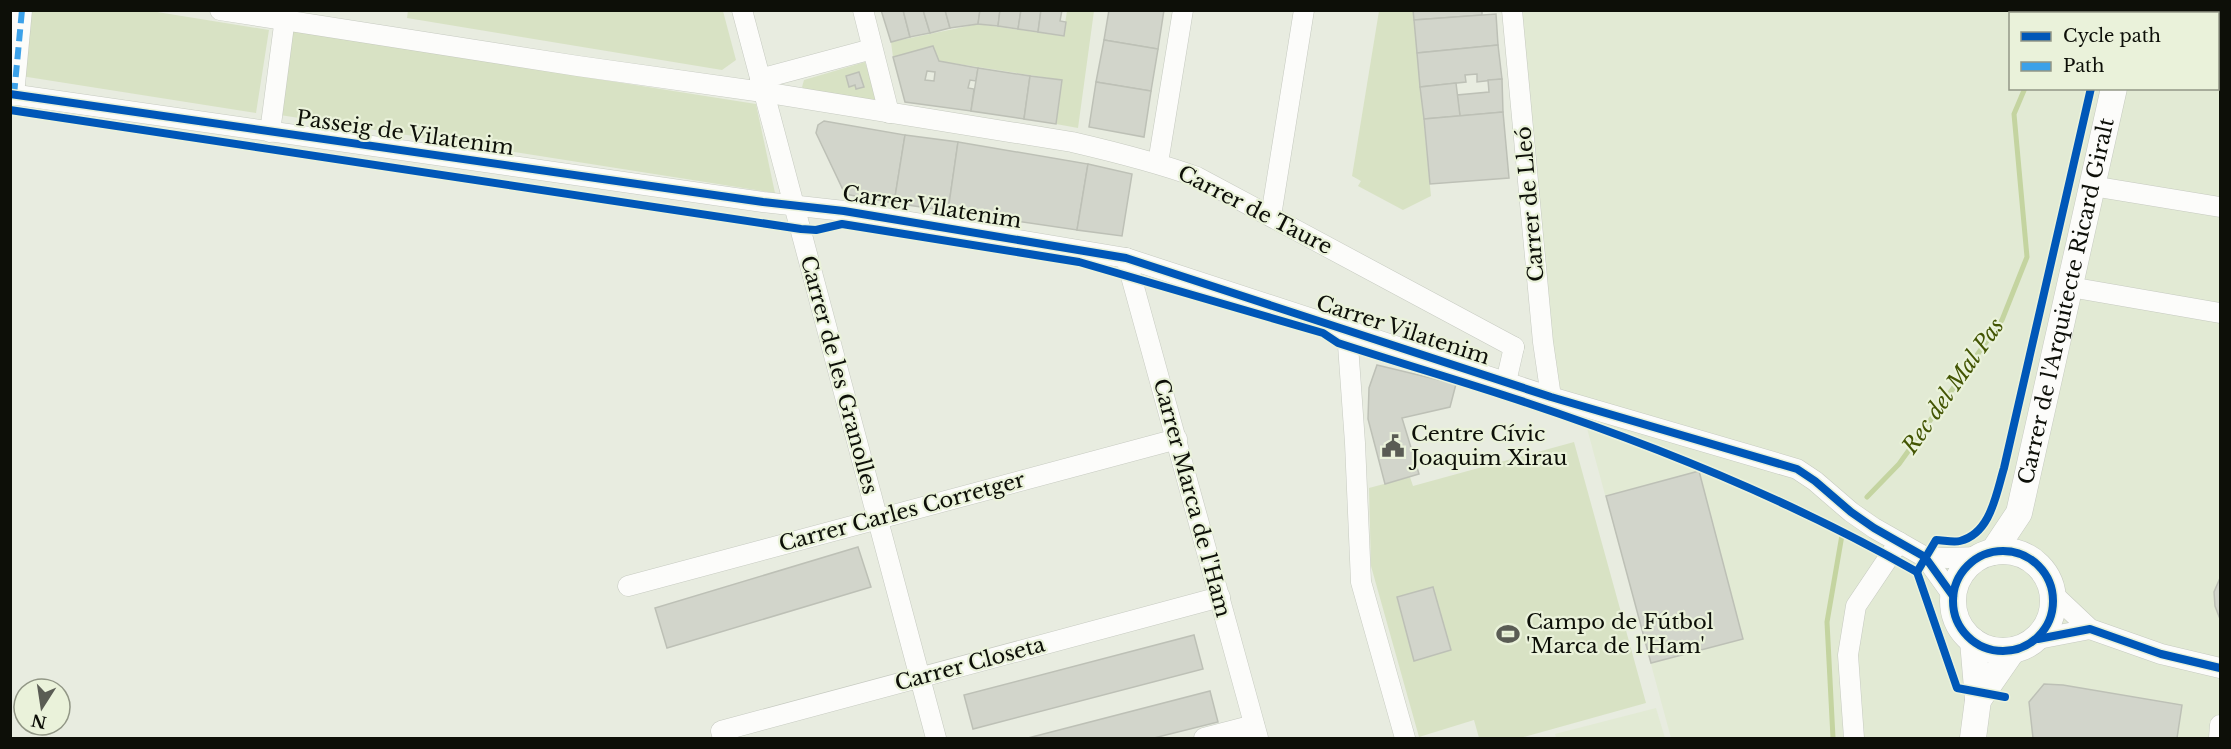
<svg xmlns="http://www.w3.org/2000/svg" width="2231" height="749" viewBox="0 0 2231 749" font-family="'Libre Baskerville',serif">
<rect width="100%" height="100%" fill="#e8ece0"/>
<g fill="#e2ead4" fill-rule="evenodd">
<path d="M1512,11H2220V738H1671L1585,421L1551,397ZM2010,14H2218V88H2010Z"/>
<polygon points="1656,708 1665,738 1556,738 1555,734"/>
</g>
<g fill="#d8e2c4">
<polygon points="408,10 723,11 736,60 722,70 407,18"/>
<polygon points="31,11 151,11 269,30 256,113 21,76"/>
<polygon points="1067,11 1094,11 1078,128 1056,124 1062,80 939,61 933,46 893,57 891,42 978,24 1063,36"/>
<polygon points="1379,11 1413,11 1431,196 1403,210 1358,186 1361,181 1352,176"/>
<polygon points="292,31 756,104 775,193 280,115"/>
<polygon points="865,62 876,97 874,100 804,89 802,87 804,80"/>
<polygon points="1574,442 1646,703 1520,738 1479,738 1474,720 1419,737 1371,566 1369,488 1410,477 1413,486"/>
</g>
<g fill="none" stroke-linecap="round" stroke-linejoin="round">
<g stroke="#c4d4a0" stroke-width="5">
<polyline points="2057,14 2058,10"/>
<polyline points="1867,497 1899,464 2002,320 2027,257 2014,114 2025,88"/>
<polyline points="1833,738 1827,622 1842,535"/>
</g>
</g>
<g fill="#d2d5cb" stroke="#bdc0b6" stroke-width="1.5" fill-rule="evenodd">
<polygon points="881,10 903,10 910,37 891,42"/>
<polygon points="903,10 923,10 930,33 910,37"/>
<polygon points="923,10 945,10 950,28 930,33"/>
<polygon points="945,10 980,10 978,24 950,28"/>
<polygon points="980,10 1000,10 998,26 978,24"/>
<polygon points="1000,10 1021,10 1018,29 998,26"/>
<polygon points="1021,10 1041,10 1038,32 1018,29"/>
<polygon points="1041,10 1062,10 1060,21 1066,22 1064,36 1038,32"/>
<polygon points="1109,10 1164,10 1158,49 1104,40"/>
<polygon points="1413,10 1482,10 1482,15 1414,20"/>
<polygon points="2164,10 2220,10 2220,71 2218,71 2218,14 2163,14"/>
<polygon points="1496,14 1498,45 1417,53 1414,20"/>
<polygon points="1104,40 1158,49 1151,91 1096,82"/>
<polygon points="1498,45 1502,79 1477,82 1477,74 1465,75 1466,82 1420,87 1417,53"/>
<path d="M933,46L939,61L978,68L976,81L970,80L968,88L974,89L971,111L905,102L893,57ZM927,71L935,72L934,81L925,80Z"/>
<polygon points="978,68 1030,76 1024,119 971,111"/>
<polygon points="859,72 864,87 856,89 855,85 849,87 846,76"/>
<polygon points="1030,76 1062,80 1056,124 1024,119"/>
<polygon points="1502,79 1503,112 1460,116 1457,95 1489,92 1488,80"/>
<polygon points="1096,82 1151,91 1144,137 1089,127"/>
<polygon points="1456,83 1460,116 1424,119 1420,87"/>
<polygon points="1503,112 1509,178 1430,184 1424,119"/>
<polygon points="824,121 905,135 894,203 845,194 816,133 818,125"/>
<polygon points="905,135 958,142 948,211 894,203"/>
<polygon points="958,142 1088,164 1077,230 948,211"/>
<polygon points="1088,164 1132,174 1122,236 1077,230"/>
<polygon points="1377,365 1456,384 1450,407 1402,418 1419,474 1385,484 1368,419 1369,388"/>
<polygon points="1699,471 1743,639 1651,663 1606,496"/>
<polygon points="858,547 871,587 667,648 655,608"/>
<polygon points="2220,578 2220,619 2215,606 2214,592"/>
<polygon points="1433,587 1451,650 1414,661 1397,597"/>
<polygon points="1194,635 1203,669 973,729 964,695"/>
<polygon points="2044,684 2063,685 2182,705 2177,738 2033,738 2029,702"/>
<polygon points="1210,691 1218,722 1154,738 1028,738"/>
</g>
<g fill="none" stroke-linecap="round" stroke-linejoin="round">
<g stroke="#c6cac0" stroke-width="21">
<g id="minor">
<path d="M220,10L578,66L763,92L1072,142C1115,152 1156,162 1197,177L1514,347"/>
<polyline points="742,10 936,738"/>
<polyline points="863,10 889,113"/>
<polyline points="1512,10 1543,342 1551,397"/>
<polyline points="760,79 872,49"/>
<polyline points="10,94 763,202 844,211 1126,258 1551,397 1797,469 1815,481 1851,512 1874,528 1925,557 1948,558 1979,557"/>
<polyline points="14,95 22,10"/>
<polyline points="270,132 286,10"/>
<polyline points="1158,163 1183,10"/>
<polyline points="2092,186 2220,207"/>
<polyline points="1271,216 1304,10"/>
<polyline points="1126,258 1258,738"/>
<polyline points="2070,287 2220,313"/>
<polyline points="1347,331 1355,443 1361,582 1405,738"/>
<polyline points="1506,382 1514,347"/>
<polyline points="1925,557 1953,596"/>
<polyline points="628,586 1177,439"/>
<polyline points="2054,595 2090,629 2161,654 2220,668"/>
<polyline points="2038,639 2090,629"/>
<polyline points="723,738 721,731 1220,597"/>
<polyline points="1204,738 1254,725"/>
<polyline points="1854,738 1848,655 1856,606 1899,542"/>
<polyline points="2219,738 2220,725"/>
</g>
</g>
<g stroke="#c6cac0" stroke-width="27">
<g id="major">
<polyline points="2132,14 2133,10"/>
<circle cx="2003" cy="601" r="50"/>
<path id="s1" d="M1993,552L2019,513L2114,88"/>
<polyline points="1978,700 2012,651"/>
<polyline points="1973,738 1978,700 1973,641"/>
</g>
</g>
<use href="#minor" stroke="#fcfcfa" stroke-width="20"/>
<use href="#major" stroke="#fcfcfa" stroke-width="26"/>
<polyline stroke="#3ca1e9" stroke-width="6" stroke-dasharray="12 6" stroke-linecap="butt" points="14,95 22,10"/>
<g stroke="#eaf2da" stroke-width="11">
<g id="cycleway">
<polyline points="10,94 763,202 844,211 1126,258 1551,397 1797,469 1815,481 1851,512 1874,528 1925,557 1953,596"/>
<path d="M10,110L801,229L816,230L842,224L1079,262L1323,333L1338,343C1393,361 1448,377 1503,395C1645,441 1787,498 1917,572L1936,540C1943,540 1953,543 1960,541C1991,533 1996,494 2004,468L2091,88"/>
<circle cx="2003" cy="601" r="50"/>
<polyline points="1917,572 1957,688 2005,697"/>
<polyline points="2038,639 2090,629 2161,654 2220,668"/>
</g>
</g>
<use href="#cycleway" stroke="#0057b8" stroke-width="8"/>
</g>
<defs>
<g id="civic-bare" transform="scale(1.8)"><path d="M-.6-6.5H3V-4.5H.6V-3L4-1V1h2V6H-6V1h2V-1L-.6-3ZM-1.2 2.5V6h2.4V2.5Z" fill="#5a5c54" stroke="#eaf2da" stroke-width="2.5" paint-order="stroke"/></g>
<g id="stadium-bare" transform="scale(1.8)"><path d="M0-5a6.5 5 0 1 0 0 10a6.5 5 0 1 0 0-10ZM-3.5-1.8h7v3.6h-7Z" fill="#5a5c54" stroke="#eaf2da" stroke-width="2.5" paint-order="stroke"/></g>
</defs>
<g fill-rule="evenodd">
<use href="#civic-bare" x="1393" y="446"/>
<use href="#stadium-bare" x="1508" y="634"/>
</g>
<g text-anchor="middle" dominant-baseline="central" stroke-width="4.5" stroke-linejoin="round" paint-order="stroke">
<g font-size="21" fill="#0d0f08" stroke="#eaf2da">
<text transform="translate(405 133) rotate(8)">Passeig de Vilatenim</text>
<text transform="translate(1530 204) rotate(-95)">Carrer de Lleó</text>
<text transform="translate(932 207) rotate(9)">Carrer Vilatenim</text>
<text transform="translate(1255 210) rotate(27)">Carrer de Taure</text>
<text stroke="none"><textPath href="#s1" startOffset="264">Carrer de l'Arquitecte Ricard Giralt</textPath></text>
<text transform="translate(1403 330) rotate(18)">Carrer Vilatenim</text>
<text transform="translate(839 375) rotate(75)">Carrer de les Granolles</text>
<text transform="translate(1192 498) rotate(75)">Carrer Marca de l'Ham</text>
<text transform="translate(902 512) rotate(-15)">Carrer Carles Corretger</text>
<text transform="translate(970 664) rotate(-15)">Carrer Closeta</text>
</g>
<g font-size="21" fill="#0d0f08" stroke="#eaf2da" text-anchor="start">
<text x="1411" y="434">Centre Cívic<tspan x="1411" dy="24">Joaquim Xirau</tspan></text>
<text x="1526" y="622">Campo de Fútbol<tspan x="1526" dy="24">'Marca de l'Ham'</tspan></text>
</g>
<g font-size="22" font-style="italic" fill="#435503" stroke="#eaf2da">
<text transform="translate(1953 386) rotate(-55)">Rec del Mal Pas</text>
</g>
</g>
<rect width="2231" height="749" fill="none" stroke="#0d0f08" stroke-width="24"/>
<rect x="2009" y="12" width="210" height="78" fill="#eaf2da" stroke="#929786" stroke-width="1.5"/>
<rect x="2021" y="32" width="30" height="9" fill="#0057b8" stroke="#929786" stroke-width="1.5"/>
<text x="2063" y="42" font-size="18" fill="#0d0f08">Cycle path</text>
<rect x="2021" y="62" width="30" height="9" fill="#3ca1e9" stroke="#929786" stroke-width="1.5"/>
<text x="2063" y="72" font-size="18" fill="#0d0f08">Path</text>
<g transform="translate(42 707) rotate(192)"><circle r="28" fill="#eaf2da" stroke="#929786" stroke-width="1.5"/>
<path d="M0-4.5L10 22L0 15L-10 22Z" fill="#5a5c54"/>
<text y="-9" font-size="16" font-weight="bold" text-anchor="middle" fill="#0d0f08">N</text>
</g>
</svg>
